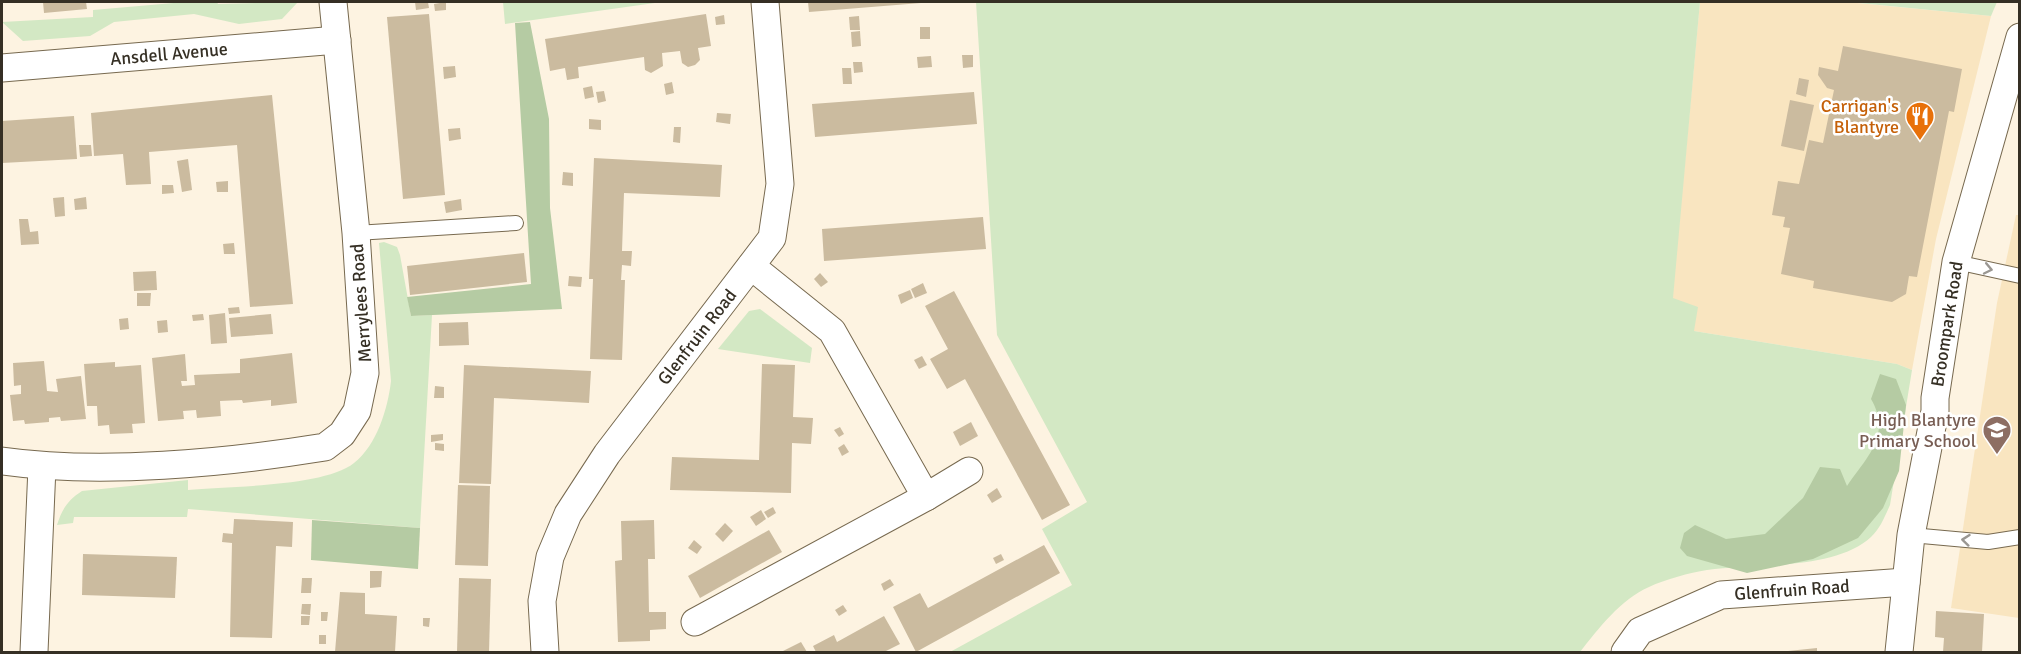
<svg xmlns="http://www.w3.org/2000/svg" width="2021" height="654" viewBox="0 0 2021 654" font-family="Signika,sans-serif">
<rect width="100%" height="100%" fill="#fdf3e1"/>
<g fill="#f9e5c0">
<polygon points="1700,2 1847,2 1991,16 1936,239 1912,370 1897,364 1694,331 1672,299"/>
<polygon points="2016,215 2019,215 2019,618 1951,608 1997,303"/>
</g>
<g fill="#d3e8c4">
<polygon points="185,2 217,2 218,4 298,2 282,19 239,24 194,14 114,22 90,36 23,41 2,22 93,17 93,10"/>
<polygon points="503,2 662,2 505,24"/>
<path d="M976,2H1700L1673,298L1698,307L1694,331L1897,364L1912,370L1890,505C1885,516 1880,529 1871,537C1836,570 1753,564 1707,570C1689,573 1666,579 1649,587C1620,600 1599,628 1580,652H950L1072,585L1042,529L1087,502L997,335Z"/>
<polygon points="1849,2 1997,2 1991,16"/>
<path d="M384,242L397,247L400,255L411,316L432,315L420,528L188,509L187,517H74L73,523L57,525C62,509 68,500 82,491L188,480V490C229,486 324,487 354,463C377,445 388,408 391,381L379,243Z"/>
<polygon points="760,309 812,348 810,363 718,349 749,311"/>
</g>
<g fill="#b5cba3">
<polygon points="530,22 549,119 550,208 562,309 411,316 407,297 531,284 515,23"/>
<path d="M1880,374L1896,379L1906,405L1899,471L1883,508L1858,538L1813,559L1747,573L1687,556L1680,548L1684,533L1695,525L1726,539L1765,534L1803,498L1820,467L1840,469L1847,486C1867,457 1892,435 1871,399Z"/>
<polygon points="312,520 420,528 418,569 311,560"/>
</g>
<g fill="#cbbb9f">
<polygon points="43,2 86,2 87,9 44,13"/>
<polygon points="415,2 428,2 429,8 416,10"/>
<polygon points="446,2 446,10 435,11 434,4"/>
<polygon points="808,2 921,2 921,3 809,12"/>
<polygon points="429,14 445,195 403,199 387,17"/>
<polygon points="706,14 711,46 698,48 700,60 695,65 688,67 682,63 680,51 662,53 663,66 651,73 645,70 644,57 578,67 579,78 567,80 565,68 550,71 545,39"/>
<polygon points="724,15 725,24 716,25 715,17"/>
<polygon points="859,16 860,30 850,30 849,17"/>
<rect x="920" y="27" width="10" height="12"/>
<polygon points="860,31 861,46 852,47 851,32"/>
<polygon points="1843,46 1962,69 1954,112 1949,111 1917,277 1909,276 1906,294 1892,302 1813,288 1814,281 1781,274 1790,228 1783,227 1785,217 1772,215 1778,181 1799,184 1809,140 1823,143 1834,90 1827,88 1818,75 1819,67 1838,71"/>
<polygon points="962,55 973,55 973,67 963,68"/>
<polygon points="931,56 932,67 918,68 917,57"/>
<polygon points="853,62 862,62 863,72 854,73"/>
<polygon points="455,66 456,77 444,79 443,67"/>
<polygon points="842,68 851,68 852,84 843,84"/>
<polygon points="1799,78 1809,80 1806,97 1796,94"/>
<polygon points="672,82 674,93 666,95 664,84"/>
<polygon points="592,86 594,97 585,99 583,88"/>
<polygon points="604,91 606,101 598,103 596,92"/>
<polygon points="974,92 977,124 815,137 812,104"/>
<polygon points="272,95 293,304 250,307 237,145 149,152 151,184 126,185 123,154 94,156 91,113"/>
<polygon points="1790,100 1814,105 1804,151 1781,146"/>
<polygon points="717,113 731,114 730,124 716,122"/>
<polygon points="74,116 77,159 2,163 2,121"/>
<polygon points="589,119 601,120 601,130 589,129"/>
<polygon points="674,127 681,127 680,143 673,142"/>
<polygon points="460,128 461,139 449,141 448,129"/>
<polygon points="79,145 91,145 92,156 80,157"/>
<polygon points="594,158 722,165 720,197 624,193 622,251 632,251 631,266 622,265 621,280 625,280 622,360 590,359 593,279 589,279"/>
<polygon points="188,159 192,190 182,192 177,161"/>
<polygon points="563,172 573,173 573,186 562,185"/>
<polygon points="228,181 228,192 217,192 216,182"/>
<polygon points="162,185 173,185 174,193 162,194"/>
<polygon points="64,197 65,216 55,217 53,198"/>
<polygon points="86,197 87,209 75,210 74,199"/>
<polygon points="461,199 462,210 446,213 444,202"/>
<polygon points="983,217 986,249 824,261 822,229"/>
<polygon points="19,219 28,219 30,232 38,231 39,244 21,245"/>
<polygon points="234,243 235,254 224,254 223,244"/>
<polygon points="524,253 527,282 410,295 407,266"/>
<polygon points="156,271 157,290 134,291 133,272"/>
<polygon points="820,273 828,282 821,287 814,279"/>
<polygon points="569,276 582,277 581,287 568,286"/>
<polygon points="923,283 927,293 915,298 911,289"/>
<polygon points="910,290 913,298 901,304 898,295"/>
<polygon points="954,291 1070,505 1042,520 965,379 947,389 930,359 948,349 925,306"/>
<polygon points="137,293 151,293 150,306 137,306"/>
<polygon points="239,307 240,313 229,314 228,308"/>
<polygon points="225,313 227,343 211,344 209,315"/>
<polygon points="203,314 204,320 193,321 192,315"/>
<polygon points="271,314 273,334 231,337 229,318"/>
<polygon points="128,318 129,329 120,330 119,319"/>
<polygon points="167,320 168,332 158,333 157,321"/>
<polygon points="468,322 469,345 439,346 439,323"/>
<polygon points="292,353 297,403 271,406 271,400 243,403 242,400 220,401 221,416 197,418 196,410 183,411 184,419 158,421 152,358 185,354 187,381 181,381 182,386 195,385 194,375 240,373 240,359"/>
<polygon points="922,356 927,365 919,369 914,360"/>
<polygon points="44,361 47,391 58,392 56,379 81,376 86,419 61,421 60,417 49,418 49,422 25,424 24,420 13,421 10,395 21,394 21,385 14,386 13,363"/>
<polygon points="115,362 115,367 141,365 145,423 132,424 133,433 110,434 109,425 98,426 97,406 87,406 84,364"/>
<polygon points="762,364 795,365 793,417 813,418 811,444 792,443 791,493 670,490 672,457 759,460"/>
<polygon points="464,365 591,371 589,403 494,398 491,484 459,483"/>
<polygon points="435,386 444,387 444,398 434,398"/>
<polygon points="971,422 978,436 960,446 953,432"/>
<polygon points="840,427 844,434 839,437 834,430"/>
<polygon points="443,434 443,440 431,442 431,435"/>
<polygon points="435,443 444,444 444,451 435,450"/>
<polygon points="844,444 849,452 842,456 838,448"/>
<polygon points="458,485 490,486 488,566 455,565"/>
<polygon points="997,488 1002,497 992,503 987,495"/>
<polygon points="773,507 776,513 768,518 764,512"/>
<polygon points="761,510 766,519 756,526 750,517"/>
<polygon points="234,519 293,522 292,547 276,546 272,638 230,637 232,543 222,542 223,533 233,534"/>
<polygon points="654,520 655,559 648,559 649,612 666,612 666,629 650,630 650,641 618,642 615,561 622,560 621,521"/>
<polygon points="725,523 733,531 723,542 715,534"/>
<polygon points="769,530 782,552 700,598 688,576"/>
<polygon points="694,540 702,547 697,554 688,548"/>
<polygon points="1044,545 1060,573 916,652 893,607 920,593 928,608"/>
<polygon points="83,554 177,557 175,598 82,595"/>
<polygon points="1001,554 1004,560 996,564 993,558"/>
<polygon points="370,571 382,571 381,587 370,588"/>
<polygon points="302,578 312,578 311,593 301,593"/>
<polygon points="459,578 491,579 489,652 457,652"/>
<polygon points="890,579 894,585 884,591 881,584"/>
<polygon points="340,592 365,593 365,614 397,616 395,652 335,652"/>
<polygon points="302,604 311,604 310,615 301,614"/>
<polygon points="843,605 847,611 839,616 835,610"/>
<polygon points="1936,611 1984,614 1982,652 1943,652 1944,638 1935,637"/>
<polygon points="321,612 328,612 327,621 321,621"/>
<polygon points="301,616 310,616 309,625 301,625"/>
<polygon points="884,616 900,644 884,652 816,652 813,646 834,635 837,642"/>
<polygon points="423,618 430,618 429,627 423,626"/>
<rect x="319" y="635" width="7" height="9"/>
<polygon points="801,642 807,652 781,652"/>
<polygon points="1817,648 1817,652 1788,652 1788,651"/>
</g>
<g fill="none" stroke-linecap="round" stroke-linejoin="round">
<g stroke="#77694f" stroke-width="16">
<g id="lane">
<polyline points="356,233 516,223"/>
<polyline points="1956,262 2020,276"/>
<polyline points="1911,535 1988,542 2020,537"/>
</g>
</g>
<g stroke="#77694f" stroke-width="29">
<g id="street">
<polyline points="2,68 337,40"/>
<polyline points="751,266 832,331 926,497 969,471"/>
<path d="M2,461C101,475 226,463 325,447L342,434L357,411L365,373L356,233L333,2"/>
<polyline points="695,622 926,497"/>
<polyline points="34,652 42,467"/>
<polyline points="545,652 542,601 550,557 568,514 607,454 772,238 780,184 765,2"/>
<polyline points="1625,652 1640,631 1721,595 1906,582"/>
<polyline points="1899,652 1911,535 1935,411 1935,398 1956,262 2020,37"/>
</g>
</g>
<use href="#lane" stroke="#fff" stroke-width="14"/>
<use href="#street" stroke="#fff" stroke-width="27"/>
</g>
<defs><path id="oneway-chevron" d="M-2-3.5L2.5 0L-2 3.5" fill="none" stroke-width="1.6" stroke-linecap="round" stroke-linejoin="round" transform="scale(1.5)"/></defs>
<g stroke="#9a9792">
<use href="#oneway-chevron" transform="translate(1988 269) rotate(12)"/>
<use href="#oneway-chevron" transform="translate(1966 540) rotate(-174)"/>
</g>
<defs>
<g id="restaurant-pin" transform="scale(1.5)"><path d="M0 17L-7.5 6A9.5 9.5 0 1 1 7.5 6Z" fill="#e8710a" stroke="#fff"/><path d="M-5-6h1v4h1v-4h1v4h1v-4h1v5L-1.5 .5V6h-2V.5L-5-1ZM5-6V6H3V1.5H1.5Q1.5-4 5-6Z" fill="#fff"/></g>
<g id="school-pin" transform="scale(1.5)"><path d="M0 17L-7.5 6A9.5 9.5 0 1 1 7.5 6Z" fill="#8d6e63" stroke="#fff"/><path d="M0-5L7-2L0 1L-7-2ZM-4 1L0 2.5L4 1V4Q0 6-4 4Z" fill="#fff"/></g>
</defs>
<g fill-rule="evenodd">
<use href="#restaurant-pin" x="1920" y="116"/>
<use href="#school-pin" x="1997" y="430"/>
</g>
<g text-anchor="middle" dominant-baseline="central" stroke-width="5" stroke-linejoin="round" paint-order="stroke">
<g font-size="18" fill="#352f24" stroke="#fff">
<text transform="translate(169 54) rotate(-5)">Ansdell Avenue</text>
<text transform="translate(361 303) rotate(-94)">Merrylees Road</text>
<text transform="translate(1947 324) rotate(-81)">Broompark Road</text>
<text transform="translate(697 337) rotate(-52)">Glenfruin Road</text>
<text transform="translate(1792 590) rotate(-4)">Glenfruin Road</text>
</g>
<g font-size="18" fill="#c56008" stroke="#fff" text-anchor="end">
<text x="1899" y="106">Carrigan's<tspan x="1899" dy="21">Blantyre</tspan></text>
</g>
<g font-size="18" fill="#785e54" stroke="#fff" text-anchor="end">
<text x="1976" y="420">High Blantyre<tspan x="1976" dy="21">Primary School</tspan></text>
</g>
</g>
<rect width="2021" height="654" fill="none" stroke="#352f24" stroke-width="6"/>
</svg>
